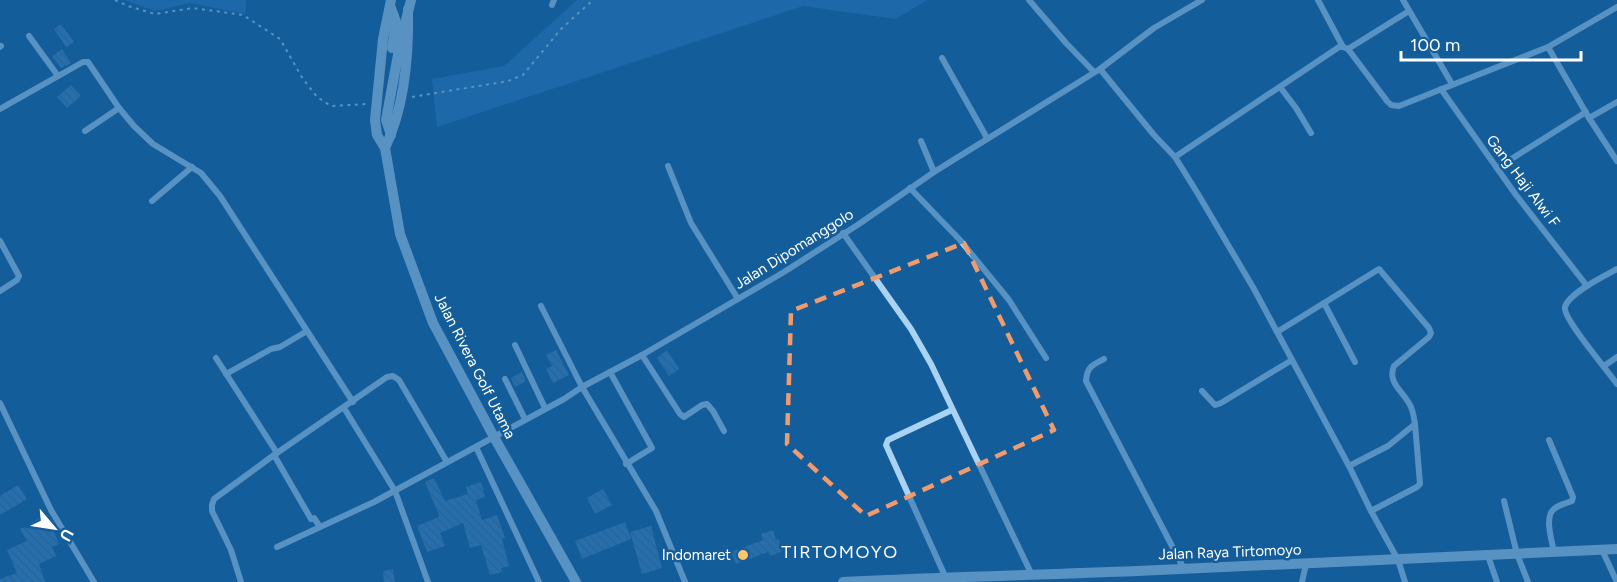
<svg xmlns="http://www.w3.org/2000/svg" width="1617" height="582" viewBox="0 0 1617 582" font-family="Figtree,sans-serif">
<defs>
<pattern id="building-back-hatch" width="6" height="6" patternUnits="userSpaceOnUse" patternTransform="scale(1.5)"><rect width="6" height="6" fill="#3d86c2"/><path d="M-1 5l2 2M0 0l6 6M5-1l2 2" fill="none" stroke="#436f93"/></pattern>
</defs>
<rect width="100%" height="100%" fill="#145d9b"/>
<g fill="#2777b9">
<polygon points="124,0 246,0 245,14 190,3 155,11"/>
<polygon points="577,0 927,0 896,19 803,6 437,127 432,79 504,66"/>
</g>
<g fill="url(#building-back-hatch)">
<polygon points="61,24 74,42 66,47 54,29"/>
<polygon points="62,49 71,63 61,68 52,56"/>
<polygon points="71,85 81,96 67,108 57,97"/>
<polygon points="556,350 569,375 553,383 546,369 552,366 546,355"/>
<polygon points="667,350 679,369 669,376 657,358"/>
<polygon points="522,372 526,381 515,387 511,378"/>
<polygon points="434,478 445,501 468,494 466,487 481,482 485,497 476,500 482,520 497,515 505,538 502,539 509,566 501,568 502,572 490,575 481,545 470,548 463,523 440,533 445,546 427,552 417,526 439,517 439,515 425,482"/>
<polygon points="18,485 27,499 0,515 0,496"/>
<polygon points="603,489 612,505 595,514 587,498"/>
<polygon points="41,517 49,532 53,530 59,544 52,547 56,556 39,564 45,582 0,582 0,579 17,573 7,550 27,541 20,529"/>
<polygon points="625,522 631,539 582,559 575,541"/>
<polygon points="651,526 662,568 642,574 630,532"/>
<polygon points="773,530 776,540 779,539 781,552 770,556 768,552 736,564 731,552 763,540 761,534"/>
<polygon points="393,569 395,582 384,582 383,571"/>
</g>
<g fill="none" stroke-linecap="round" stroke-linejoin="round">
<g stroke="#a9d2f3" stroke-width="2" stroke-dasharray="3 4.5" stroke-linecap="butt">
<polyline points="115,0 128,6 155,14 193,8 243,15 280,39 303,79 317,97 331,106 367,104"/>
<polyline points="412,97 508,81 523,75 561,29 593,0"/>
</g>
<g stroke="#a9d2f3" stroke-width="6">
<polyline points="1029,0 1066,43 1094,72"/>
<polyline points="1318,0 1343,47 1348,49 1387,101 1391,105 1399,106 1548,47 1617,7"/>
<polyline points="1403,0 1452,84"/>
<polyline points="552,5 554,0"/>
<polyline points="29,36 58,76"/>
<polyline points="0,47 1,46"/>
<polyline points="1548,47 1589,118 1617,161"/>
<polyline points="1348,49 1409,11"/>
<polyline points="942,58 987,138"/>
<polyline points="1100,69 1154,135 1175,157 1198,194 1254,289 1349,466 1371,511 1398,560 1405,582"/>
<polyline points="1280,87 1296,108 1311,133"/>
<polyline points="1441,89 1516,195 1587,286"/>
<polyline points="119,108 134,126 153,144 201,173 220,196 353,402"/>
<polyline points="0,109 83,62 88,62 119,108 85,131"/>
<polyline points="1589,118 1617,102"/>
<polyline points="921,141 934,172"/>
<polyline points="1175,157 1339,47 1343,47"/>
<polyline points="668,166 691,223 738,299"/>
<polyline points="1497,168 1586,112"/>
<polyline points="910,188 960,240 1009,300 1046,358"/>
<polyline points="152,201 192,167"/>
<polyline points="843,233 911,329 931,364 1031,573"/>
<polyline points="0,241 19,276 17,280 0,291"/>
<path d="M1617,269C1604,276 1569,293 1565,307C1562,318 1609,372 1617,384"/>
<polyline points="1324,303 1355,362"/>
<polyline points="541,306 582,387 656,511 685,582"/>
<path d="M1277,332L1379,269L1429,328L1431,333L1429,337L1394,366C1387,383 1403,391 1410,405C1413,410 1414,418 1415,424L1388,446L1349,466"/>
<polyline points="515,345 545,408"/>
<polyline points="642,355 680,414 684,417 702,405 707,404 713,411 724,431"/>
<polyline points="216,358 277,453"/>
<path d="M1104,359C1092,365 1087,367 1086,381L1184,569"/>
<polyline points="1604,366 1617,357"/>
<polyline points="610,372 652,448 626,464"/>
<polyline points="226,374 271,349 280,347 307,331"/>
<polyline points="505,379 525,419"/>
<polyline points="1202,391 1215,405 1221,403 1292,360"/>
<polyline points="0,403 51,510 94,582"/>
<polyline points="344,408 395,491 428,582"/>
<path d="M1549,440L1573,497L1572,501C1567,503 1558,505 1554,509C1544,517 1552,541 1554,552"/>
<polyline points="476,447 539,582"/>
<polyline points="274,455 311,519 314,518 320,527"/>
<polyline points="1504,501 1517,554 1528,582"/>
<polyline points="1371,511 1417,487 1420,484 1415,424"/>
<polyline points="277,547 374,502 564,399 582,387 642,355 784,272 859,224 934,172 1100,69 1154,28 1202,0"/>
<polyline points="1602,550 1617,582"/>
<polyline points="1488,556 1497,582"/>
<polyline points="945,576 886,445 888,440 952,410"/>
<polyline points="241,582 231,550 212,511 212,505 214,499 274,455 387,377 393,376 399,380 447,462"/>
<polyline points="1302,582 1306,564"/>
</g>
<g stroke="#a9d2f3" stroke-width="10">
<polyline points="391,0 383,39 375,120 377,135 385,148 400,234 433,323 494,437 576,582"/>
<polyline points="391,8 396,22 392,48"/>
<polyline points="391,135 386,120 400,44 411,0"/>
<path d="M385,148C405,106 409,55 408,9"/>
<path d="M843,582C941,577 1039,575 1137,571C1297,565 1457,557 1617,549"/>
</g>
</g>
<path d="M0 0H1617V582H0ZM964,243L1054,430L866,516L787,444L791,311Z" fill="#145d9b" fill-opacity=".55" fill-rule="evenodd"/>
<path fill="none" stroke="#f19b6d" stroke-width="4.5" stroke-dasharray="12 8" stroke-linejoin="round" d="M964,243L1054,430L866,516L787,444L791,311Z"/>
<circle fill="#ffc56b" stroke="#145d9b" stroke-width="2" cx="743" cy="555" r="6"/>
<g text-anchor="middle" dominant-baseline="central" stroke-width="5" stroke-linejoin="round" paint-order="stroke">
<g font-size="15" fill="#fff" stroke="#145d9b">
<text transform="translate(1523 181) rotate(53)">Gang Haji Alwi F</text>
<text transform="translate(794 249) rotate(-32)">Jalan Dipomanggolo</text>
<text transform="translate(475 366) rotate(63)">Jalan Rivera Golf Utama</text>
<text transform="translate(1230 552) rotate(-2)">Jalan Raya Tirtomoyo</text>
</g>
<g font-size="15" fill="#fff" stroke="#145d9b" text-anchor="end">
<text x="731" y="555">Indomaret</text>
</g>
<g font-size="18" letter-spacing="1.5" fill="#fff" stroke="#145d9b">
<text x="840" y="552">TIRTOMOYO</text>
</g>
</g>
<g transform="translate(54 528) rotate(119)" stroke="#145d9b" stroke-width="4.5" paint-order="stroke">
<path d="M0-4.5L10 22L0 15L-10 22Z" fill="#ffffff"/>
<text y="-9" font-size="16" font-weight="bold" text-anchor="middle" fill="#ffffff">U</text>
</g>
<path d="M1401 51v9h180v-9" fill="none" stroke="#ffffff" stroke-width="3"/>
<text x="1410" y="51" font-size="18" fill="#ffffff" stroke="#145d9b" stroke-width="4.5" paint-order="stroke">100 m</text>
</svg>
